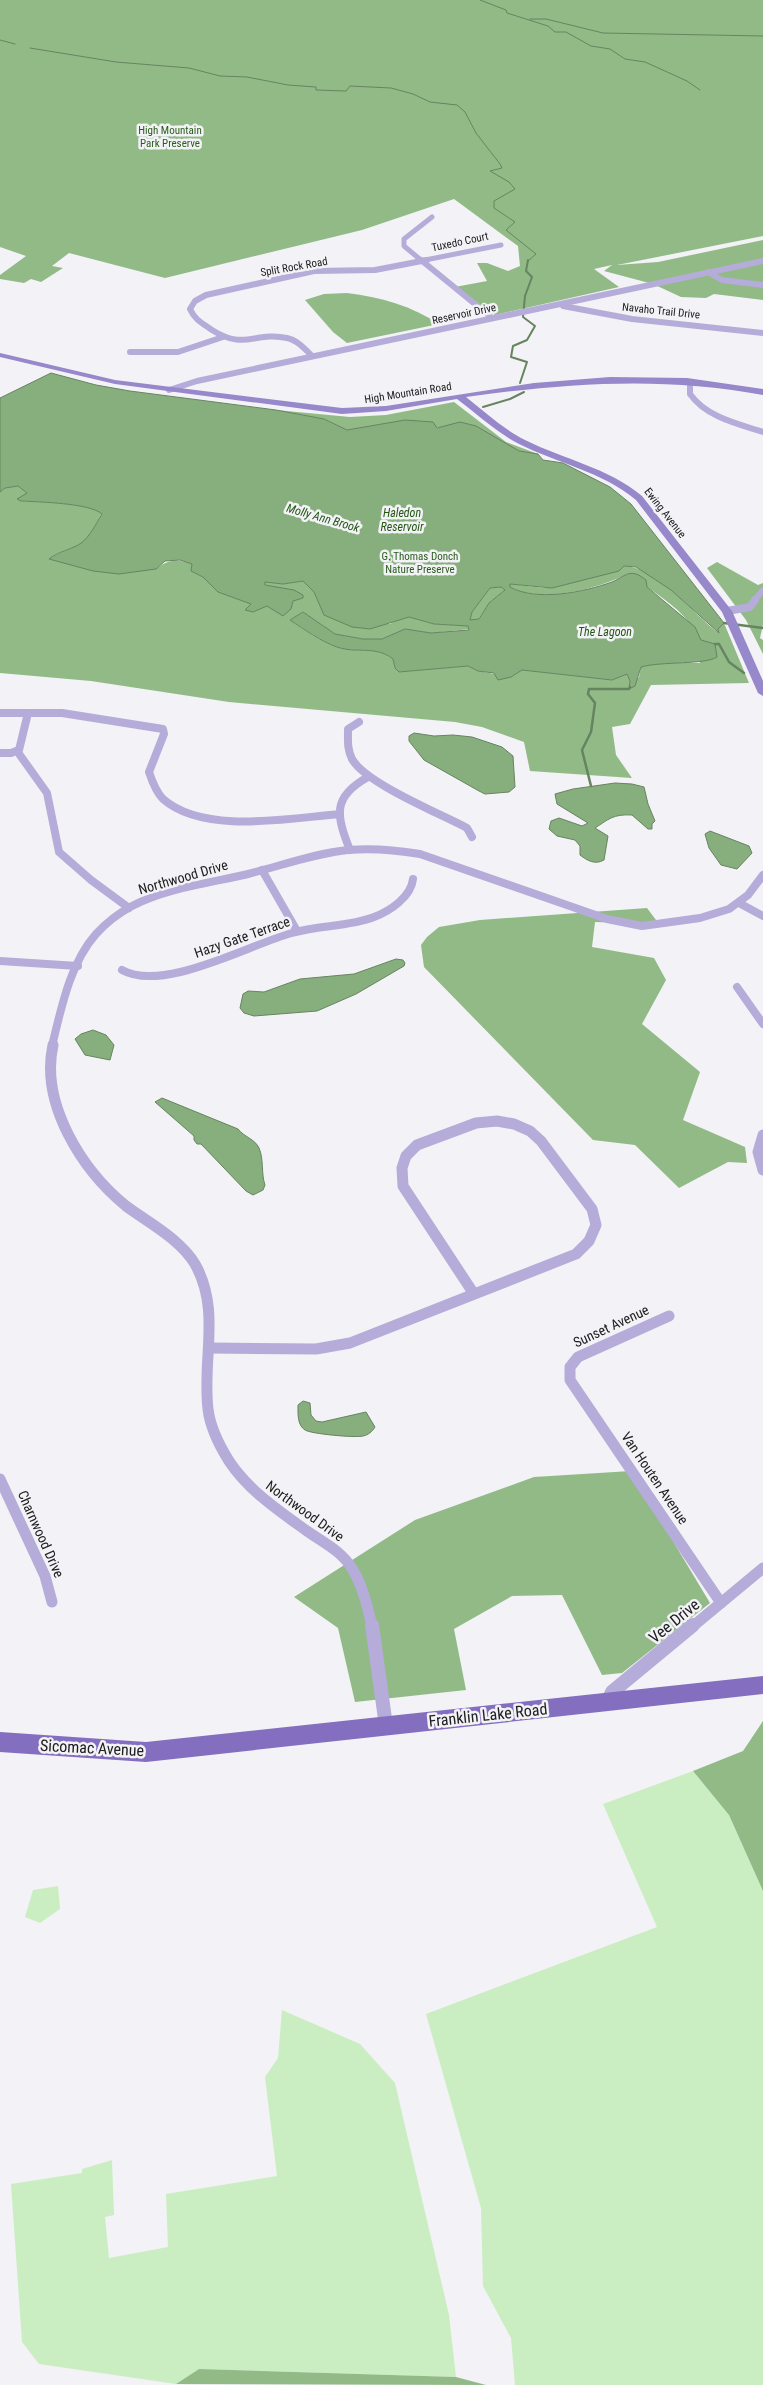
<svg xmlns="http://www.w3.org/2000/svg" width="763" height="2385" viewBox="0 0 763 2385" font-family="'Roboto Condensed',sans-serif">
<rect width="100%" height="100%" fill="#f3f2f6"/>
<g fill="#caeec1">
<polygon points="693,1771 729,1815 763,1891 763,2385 515,2385 511,2338 483,2286 481,2208 426,2014 657,1927 603,1804"/>
<polygon points="58,1886 60,1909 40,1923 25,1917 33,1890"/>
<polygon points="282,2010 360,2044 395,2083 449,2315 456,2377 199,2369 176,2384 39,2364 22,2342 11,2184 82,2173 82,2169 112,2160 114,2215 105,2217 109,2258 168,2247 166,2194 277,2176 265,2077 278,2058"/>
</g>
<g fill="#91ba87">
<polygon points="0,0 763,0 763,236 617,265 658,262 763,240 763,300 714,294 706,298 681,297 653,284 604,271 612,265 594,269 619,287 495,315 455,287 487,281 477,263 487,263 508,271 520,266 518,246 454,199 362,230 165,278 69,253 52,266 63,268 41,282 31,279 24,283 0,279 0,275 26,256 0,247"/>
<path d="M347,293C380,297 412,306 439,324L347,343L333,332L305,300L324,294Z"/>
<path d="M454,402L506,442L538,454C532,453 525,453 519,451C495,443 471,412 445,427H371L347,430L324,419L276,410L350,417L386,415Z"/>
<path d="M18,486L27,493L21,501C39,502 89,503 102,513C95,525 88,542 75,547C65,551 58,551 50,559L156,569C168,559 178,559 192,564V571L203,577L218,592L252,604L253,612L272,587L265,585V582L283,584L303,581L314,592L319,603L390,624L398,619L409,617L434,624L468,626L470,629L431,633L405,629L382,639H363L335,634L303,612L290,620C304,630 321,642 337,647C357,654 374,645 393,659L395,668L399,672L468,666L478,671L511,677L522,670L612,680L627,674L630,681L629,688L639,677L641,667L655,663H700C700,656 703,645 700,639C687,611 653,591 627,574C598,589 541,604 510,587V584L545,588L624,566C659,567 692,614 719,633L718,629L724,623L749,683L651,685L630,724L612,727L616,755L632,778L530,771L524,742L482,727L455,722L229,702L91,681L0,673V492L5,488Z"/>
<polygon points="717,562 758,585 763,583 763,625 760,638 763,640 763,654 746,620 707,568"/>
<polygon points="501,587 505,590 489,603 478,620 470,620 472,612 490,588"/>
<polygon points="647,908 659,924 595,922 592,947 654,958 666,980 642,1024 700,1072 683,1120 745,1147 747,1163 728,1162 679,1188 635,1145 593,1140 424,967 421,945 427,937 439,927 480,920"/>
<polygon points="631,1471 710,1603 622,1673 602,1675 562,1595 512,1596 454,1629 466,1690 355,1702 338,1628 294,1597 415,1520 534,1477"/>
<polygon points="763,1721 763,1891 729,1815 693,1771 743,1751"/>
<polygon points="199,2369 456,2377 486,2385 176,2384"/>
</g>
<g fill="#86af7d" stroke="#678461" fill-rule="evenodd">
<path d="M51,373L96,385L130,391L276,410L324,419L347,430L405,420L433,422L437,428L460,422L476,426L519,451L538,454L543,460L563,463L610,487L631,504L724,623L718,629L719,633L671,590L636,567L624,566L619,571L552,588L510,584V587C537,602 584,592 612,582C620,579 627,571 636,574C640,575 643,578 646,580L647,587L695,627L701,640L715,644L717,657C705,665 662,661 641,667L635,686L629,689L630,681L627,674L612,680L522,670L511,677L498,680L494,673L478,671L468,666L399,672L395,668L393,659C375,645 357,654 337,647C320,641 305,630 290,620L303,612L335,634L363,639H382L405,629L431,633L469,630L468,626L434,624L409,617L370,629L352,627L324,615L314,592L303,581L283,584L265,582V585L294,590L303,595V598L293,601L291,609L283,616L267,606L253,612L245,610L251,604L218,592L203,577L191,571L192,564L180,560L165,561L156,569L119,574L93,571L49,559C58,552 65,551 74,547C88,542 95,525 102,514C90,503 39,502 21,501L17,499L27,493L18,486L5,488L0,492V398ZM501,587L505,590L489,603L479,619L470,620L472,612L490,588Z"/>
<polygon points="414,733 434,736 453,735 472,737 502,747 513,756 515,787 509,792 485,794 479,791 424,760 409,741 409,736"/>
<path d="M615,783L632,784L644,787L648,804L655,821L652,824V829H648L632,815C613,814 609,819 595,828L608,836L604,860C595,865 588,861 580,855V846L575,840L557,836L549,829L551,821L559,818L582,826L588,823L557,804L555,794L573,789Z"/>
<polygon points="710,831 749,846 752,853 737,869 721,865 709,848 705,834"/>
<polygon points="396,959 403,960 405,963 404,966 356,994 317,1011 254,1016 244,1013 240,1008 243,994 248,991 264,992 300,979 354,974"/>
<polygon points="93,1030 106,1035 114,1045 110,1060 85,1055 75,1039 81,1034"/>
<path d="M162,1098L238,1129C244,1137 255,1139 259,1148C264,1159 261,1174 265,1185L263,1190L253,1195L246,1191L201,1144H197L194,1140V1136L155,1102Z"/>
<path d="M303,1401L310,1403L311,1415L316,1421L322,1422L366,1412L375,1427C372,1432 368,1435 363,1436C356,1438 311,1434 305,1430C297,1425 298,1413 298,1405Z"/>
</g>
<g fill="none" stroke-linecap="round" stroke-linejoin="round">
<g stroke="#678461" stroke-width="1">
<polyline points="480,0 506,10 507,13 548,26 555,32 566,32 591,46 610,49 625,59 645,62 687,81 700,90"/>
<polyline points="530,19 546,19 603,33 763,36"/>
<polyline points="0,40 15,44"/>
<polyline points="30,48 116,62 189,68 220,76 247,77 288,85 316,87 316,90 346,91 350,86 391,88 413,94 430,102 457,105 465,112 476,133 500,164 502,168 490,171 509,182 515,189 494,201 494,208 515,222 506,230 536,254 528,261"/>
</g>
<g stroke="#678461" stroke-width="2">
<polyline points="520,383 527,362 511,357 513,346 527,340 535,326 523,317 525,296 532,277 526,271 528,260"/>
<polyline points="483,407 510,399 524,392"/>
</g>
<g stroke="#678461" stroke-width="2.5">
<polyline points="724,623 763,628"/>
<polyline points="715,644 719,644 729,662 744,673"/>
<polyline points="591,786 582,750 591,732 595,703 588,694 589,689 629,689 630,687"/>
</g>
<g stroke="#b5acd9" stroke-width="5">
<polyline points="420,261 501,245"/>
<polyline points="422,261 404,246 404,239 432,217"/>
</g>
<g stroke="#b5acd9" stroke-width="6">
<polyline points="421,260 492,318"/>
<polyline points="708,272 722,280 763,285"/>
<polyline points="563,306 632,319 763,333"/>
<polyline points="130,352 178,352 223,337"/>
<path d="M312,356C305,349 297,340 287,338C255,331 245,351 212,330C202,323 195,320 190,309L195,301L206,295L314,271L375,270L427,260"/>
<path d="M690,382V394C706,417 738,424 763,432"/>
<polyline points="169,390 197,381 763,261"/>
<polyline points="754,601 763,590"/>
</g>
<g stroke="#b5acd9" stroke-width="8">
<polyline points="727,611 750,607 755,600"/>
<path d="M0,713H62L163,729L164,734L149,772C152,781 156,792 163,799C204,835 290,818 340,814"/>
<path d="M359,722L348,729C348,740 347,749 352,759C365,783 441,814 467,828L472,837"/>
<polyline points="17,751 47,793 59,852 91,880 129,908"/>
<polyline points="0,753 11,753 19,750 28,713"/>
<path d="M350,850C336,815 332,797 368,777"/>
<polyline points="262,870 297,931"/>
<polyline points="739,903 763,916"/>
<polyline points="0,961 78,966"/>
<path d="M122,970C163,993 248,945 292,933C319,925 348,927 374,917C390,911 411,897 413,879"/>
<polyline points="737,987 763,1024"/>
<path d="M52,1046C61,1009 70,963 96,934C106,923 119,913 132,906C167,888 210,883 248,874C280,866 316,853 348,850C371,848 396,850 420,854L607,919L642,926L700,918L729,909L748,895L763,875"/>
</g>
<g stroke="#b5acd9" stroke-width="11">
<path d="M53,1045C40,1104 82,1170 126,1206C149,1223 180,1239 195,1264C221,1310 202,1359 208,1409C210,1427 219,1445 229,1461C248,1490 279,1511 307,1531C324,1543 342,1551 353,1570C363,1587 368,1607 372,1627"/>
<polyline points="763,1135 758,1152 763,1170"/>
<polyline points="669,1316 578,1357 570,1367 570,1380 721,1603"/>
<polyline points="210,1348 316,1349 350,1343 576,1254 589,1241 596,1225 592,1209 541,1141 530,1131 514,1124 497,1121 476,1123 417,1145 406,1156 402,1168 403,1186 474,1294"/>
<polyline points="0,1479 45,1576 52,1602"/>
<polyline points="692,1627 763,1568"/>
</g>
<g stroke="#b5acd9" stroke-width="14">
<polyline points="372,1625 386,1726"/>
<polyline points="608,1701 612,1692 693,1625"/>
</g>
<path fill="#9788cb" fill-rule="evenodd" d="M0,353L115,380L342,408L386,406L534,383L610,377L687,378L763,389V395C662,376 567,383 466,397C485,412 503,429 525,440C565,460 607,467 642,496L732,611L763,681V696L758,693L722,612L636,500C601,471 559,464 519,444C496,432 477,414 457,399L386,411L342,414L115,384L0,357Z"/>
<polygon fill="#836ebf" fill-rule="evenodd" points="763,1676 763,1694 146,1762 0,1752 0,1732 146,1742"/>
</g>
<g text-anchor="middle" dominant-baseline="central" stroke-width="5" stroke-linejoin="round" paint-order="stroke">
<g font-size="11" fill="#285d1a" stroke="#f3f2f6">
<text x="170" y="130">High Mountain<tspan x="170" dy="13">Park Preserve</tspan></text>
<text x="420" y="556">G. Thomas Donch<tspan x="420" dy="13">Nature Preserve</tspan></text>
</g>
<g font-size="11" fill="#202021" stroke="#f3f2f6">
<text transform="translate(460 242) rotate(-12)">Tuxedo Court</text>
<text transform="translate(294 267) rotate(-10)">Split Rock Road</text>
<text transform="translate(661 311) rotate(6)">Navaho Trail Drive</text>
<text transform="translate(464 314) rotate(-12)">Reservoir Drive</text>
<text transform="translate(408 393) rotate(-9)">High Mountain Road</text>
<text transform="translate(665 513) rotate(52)">Ewing Avenue</text>
</g>
<g font-size="12" font-style="italic" fill="#225714" stroke="#f3f2f6">
<text x="402" y="513">Haledon<tspan x="402" dy="14">Reservoir</tspan></text>
<text transform="translate(323 518) rotate(16)">Molly Ann Brook</text>
<text x="605" y="632">The Lagoon</text>
</g>
<g font-size="14" fill="#202021" stroke="#f3f2f6">
<text transform="translate(183 877) rotate(-16)">Northwood Drive</text>
<text transform="translate(242 937) rotate(-19)">Hazy Gate Terrace</text>
<text transform="translate(611 1326) rotate(-25)">Sunset Avenue</text>
<text transform="translate(655 1478) rotate(56)">Van Houten Avenue</text>
<text transform="translate(305 1511) rotate(36)">Northwood Drive</text>
<text transform="translate(41 1534) rotate(66)">Charnwood Drive</text>
</g>
<g font-size="16" fill="#202021" stroke="#f3f2f6">
<text transform="translate(674 1621) rotate(-39)">Vee Drive</text>
<text transform="translate(488 1715) rotate(-6)">Franklin Lake Road</text>
<text transform="translate(92 1748) rotate(3)">Sicomac Avenue</text>
</g>
</g>
</svg>
